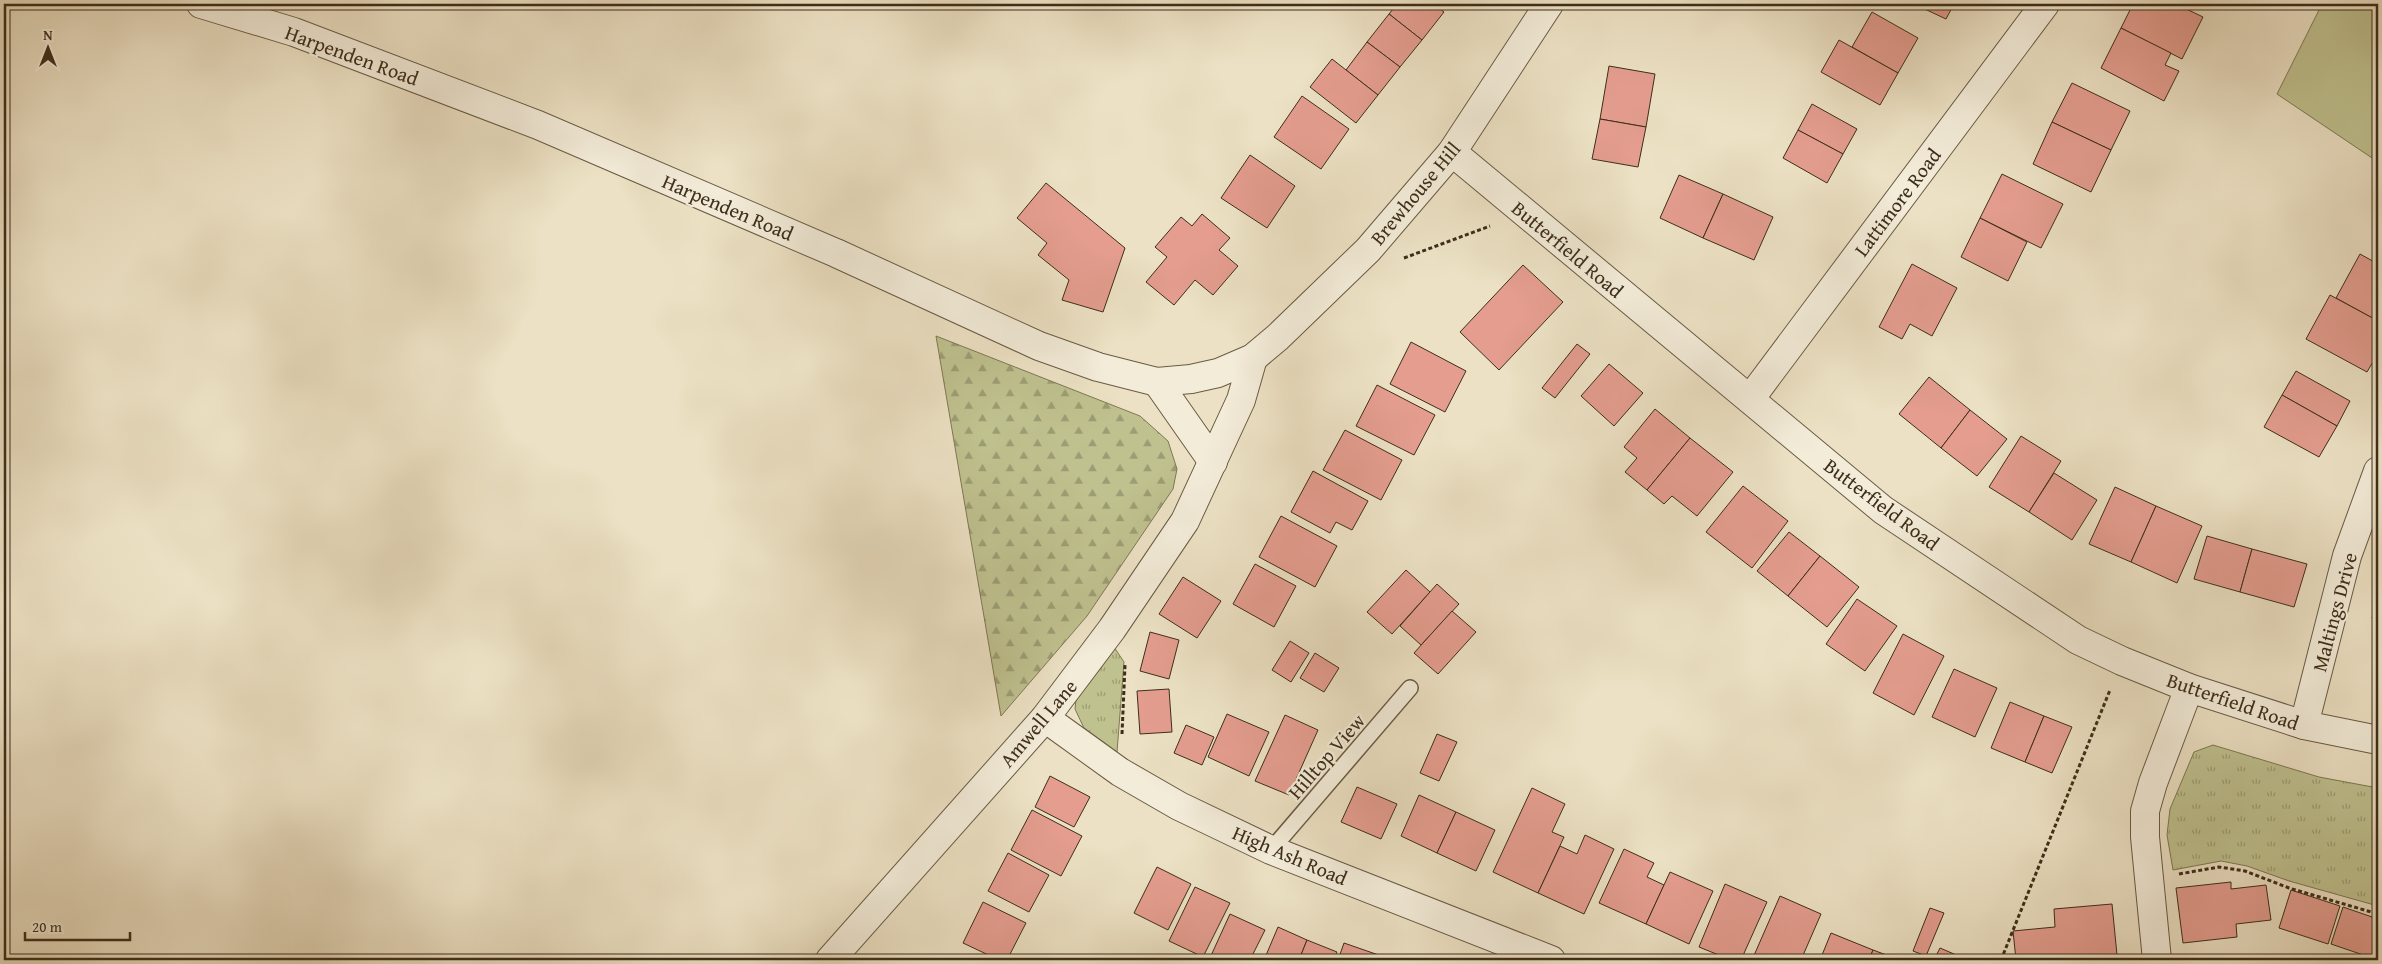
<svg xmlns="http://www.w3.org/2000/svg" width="2382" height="964" viewBox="0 0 2382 964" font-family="'Gentium Book Plus',serif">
<defs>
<pattern id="grass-tufts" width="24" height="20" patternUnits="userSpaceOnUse" patternTransform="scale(1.25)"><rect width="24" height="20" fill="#bfc18f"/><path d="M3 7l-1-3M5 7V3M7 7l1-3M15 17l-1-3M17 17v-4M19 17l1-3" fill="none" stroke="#9c9d74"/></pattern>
<pattern id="forest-firs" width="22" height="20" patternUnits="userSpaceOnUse" patternTransform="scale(1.25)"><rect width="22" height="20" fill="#bfc18f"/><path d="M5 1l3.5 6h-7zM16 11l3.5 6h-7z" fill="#9c9d74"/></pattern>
</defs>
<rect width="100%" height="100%" fill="#ece1c4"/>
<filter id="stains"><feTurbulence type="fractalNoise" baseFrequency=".004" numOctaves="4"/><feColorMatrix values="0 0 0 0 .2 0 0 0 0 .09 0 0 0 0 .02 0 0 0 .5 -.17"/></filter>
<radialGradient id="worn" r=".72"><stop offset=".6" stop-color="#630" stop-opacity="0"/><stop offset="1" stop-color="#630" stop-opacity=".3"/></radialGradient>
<g fill="url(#grass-tufts)" stroke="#7e7854">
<polygon points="1112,644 1124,662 1117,752 1084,728 1075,709 1077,690"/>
<polygon points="2213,745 2319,777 2378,788 2378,906 2289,881 2247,866 2221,861 2173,870 2167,835 2170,809 2194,752"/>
</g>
<polygon fill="url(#forest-firs)" stroke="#7e7854" points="936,336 1140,416 1168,441 1177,469 1173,489 1087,616 1001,716"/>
<polygon fill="#bfc18f" stroke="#7e7854" points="2322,4 2378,4 2378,162 2277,94"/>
<g fill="#e49d8f" stroke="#3d2e1a">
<polygon points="1397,4 1434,4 1444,12 1422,40 1389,14"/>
<polygon points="1914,4 1954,4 1946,19"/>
<polygon points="2133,4 2176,4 2203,17 2182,59 2121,28"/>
<polygon points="1872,12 1918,38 1898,73 1852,47"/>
<polygon points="1389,14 1422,40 1400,67 1367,42"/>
<polygon points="2121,28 2171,53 2165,65 2179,71 2164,101 2101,68"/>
<polygon points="1839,40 1898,73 1880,105 1821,72"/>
<polygon points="1367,42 1400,67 1378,95 1346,70"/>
<polygon points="1332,59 1378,95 1356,123 1310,87"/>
<polygon points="1609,66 1655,74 1646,127 1600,119"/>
<polygon points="2072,83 2130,111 2111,150 2052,122"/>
<polygon points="1302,96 1349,129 1321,169 1274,137"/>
<polygon points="1812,104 1857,129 1843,154 1798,130"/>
<polygon points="1600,119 1646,127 1638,167 1592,159"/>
<polygon points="2052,122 2111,150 2091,192 2033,164"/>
<polygon points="1798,130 1843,154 1827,183 1783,158"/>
<polygon points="1250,155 1295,186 1267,228 1221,198"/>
<polygon points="2002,174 2063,204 2041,248 1980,218"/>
<polygon points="1679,175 1723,194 1703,238 1660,218"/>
<polygon points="1046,183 1125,248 1103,312 1062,300 1069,280 1038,255 1047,243 1017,218"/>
<polygon points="1723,194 1773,217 1754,260 1703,238"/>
<polygon points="1202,214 1230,238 1219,250 1238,266 1213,295 1195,280 1174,305 1146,282 1167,257 1155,247 1181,217 1192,226"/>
<polygon points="1980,218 2027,242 2008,281 1961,257"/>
<polygon points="2360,254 2378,264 2378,321 2336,298"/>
<polygon points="1912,264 1957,288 1932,336 1910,324 1902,339 1879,327"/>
<polygon points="1523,265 1563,302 1499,370 1460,332"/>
<polygon points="2330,295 2378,321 2378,353 2367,372 2306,339"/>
<polygon points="1411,342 1466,371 1445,412 1390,384"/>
<polygon points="1577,344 1590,354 1555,398 1542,388"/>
<polygon points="1609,364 1643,393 1614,426 1581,396"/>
<polygon points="2296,371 2350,401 2337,426 2282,395"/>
<polygon points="1929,377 1970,410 1941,448 1899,414"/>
<polygon points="1377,385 1435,415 1414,455 1356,426"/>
<polygon points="2282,395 2337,426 2319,457 2264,427"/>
<polygon points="1655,409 1690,438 1647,490 1625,472 1637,458 1624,447"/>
<polygon points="1970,410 2007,439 1977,476 1941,448"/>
<polygon points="1345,430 1402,460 1381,500 1323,470"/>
<polygon points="2021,436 2061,461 2029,512 1989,487"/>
<polygon points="1690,438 1733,472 1697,516 1672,496 1664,504 1647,490"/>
<polygon points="1313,471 1368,501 1352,530 1336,522 1330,533 1291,512"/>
<polygon points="2054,473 2097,500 2072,540 2029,512"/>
<polygon points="1743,486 1788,521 1752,568 1706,532"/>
<polygon points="2115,487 2156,506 2131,562 2089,544"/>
<polygon points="2156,506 2202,526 2177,583 2131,562"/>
<polygon points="1281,516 1337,546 1315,587 1259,557"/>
<polygon points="1789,532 1820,556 1788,596 1757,571"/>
<polygon points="2207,536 2252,549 2240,592 2194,579"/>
<polygon points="2252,549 2307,564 2294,607 2240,592"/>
<polygon points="1820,556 1859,587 1827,627 1788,596"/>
<polygon points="1255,564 1296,586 1274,627 1233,604"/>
<polygon points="1406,570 1430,592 1392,634 1367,612"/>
<polygon points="1183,577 1221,601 1197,638 1159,614"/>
<polygon points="1437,584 1459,604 1421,645 1400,626"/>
<polygon points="2378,598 2378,620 2372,618"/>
<polygon points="1857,599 1897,626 1865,671 1826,644"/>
<polygon points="1452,611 1476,632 1438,674 1414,653"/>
<polygon points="1150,632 1179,640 1169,679 1140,671"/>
<polygon points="1903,634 1944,656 1914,715 1873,693"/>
<polygon points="1290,641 1309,653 1291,682 1272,670"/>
<polygon points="1315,653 1339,668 1324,692 1300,678"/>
<polygon points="1954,669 1997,688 1975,737 1932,717"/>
<polygon points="1169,689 1172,732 1140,734 1137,691"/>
<polygon points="2010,702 2044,716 2025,762 1991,748"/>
<polygon points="1227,714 1269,732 1249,776 1208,757"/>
<polygon points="1285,715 1318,730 1289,795 1255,781"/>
<polygon points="2044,716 2072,727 2052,773 2025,762"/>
<polygon points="1186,725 1214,737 1202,765 1174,753"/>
<polygon points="1437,734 1457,742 1439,781 1420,773"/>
<polygon points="1050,776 1090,797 1074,827 1035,807"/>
<polygon points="1357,787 1397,804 1381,839 1341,822"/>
<polygon points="1532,788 1565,804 1552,832 1564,837 1538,893 1493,872"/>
<polygon points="1419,795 1456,812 1437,853 1401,836"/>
<polygon points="1032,810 1082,836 1061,876 1011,850"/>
<polygon points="1456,812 1495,830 1476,871 1437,853"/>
<polygon points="1585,835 1614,849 1584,914 1538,893 1560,846 1577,854"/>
<polygon points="1624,849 1654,863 1647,877 1664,885 1646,924 1599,903"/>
<polygon points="1008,853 1049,875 1029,912 988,891"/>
<polygon points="1157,867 1191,884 1168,930 1134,913"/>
<polygon points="1670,872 1713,891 1689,944 1646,924"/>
<polygon points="2231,882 2231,889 2266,885 2271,920 2236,924 2237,937 2183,943 2176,888"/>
<polygon points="1725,884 1767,902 1741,960 1731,960 1699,947"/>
<polygon points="1195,887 1230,903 1203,957 1169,941"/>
<polygon points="2291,890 2340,906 2328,944 2279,928"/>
<polygon points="1780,896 1821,914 1801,960 1752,960"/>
<polygon points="983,902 1026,923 1007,960 999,960 963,943"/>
<polygon points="2112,904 2117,955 2058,960 2016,960 2013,931 2055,927 2054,909"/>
<polygon points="2343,907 2378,919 2378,960 2331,944"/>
<polygon points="1930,908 1944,913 1926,956 1913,951"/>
<polygon points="1230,914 1265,930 1250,960 1209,960"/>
<polygon points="1278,927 1307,940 1299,960 1264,960"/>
<polygon points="1831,933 1873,950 1869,960 1820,960"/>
<polygon points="1307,940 1337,952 1333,960 1299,960"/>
<polygon points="1344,943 1393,960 1338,960"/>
<polygon points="1940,948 1968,960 1934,960"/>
<polygon points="1873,950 1900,960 1869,960"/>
</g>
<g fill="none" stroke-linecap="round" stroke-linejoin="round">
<g stroke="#695b44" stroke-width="18">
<polyline id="service" points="1271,850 1410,688"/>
</g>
<g stroke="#695b44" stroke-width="30">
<g id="minor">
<polyline points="1452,152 1883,510 2078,640 2122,661 2189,688 2304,725 2378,740"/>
<polyline points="1157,382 1213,462"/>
<polyline points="1750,399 2045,4"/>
<polyline points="1045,718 1120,772 1179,806 1271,850 1551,960"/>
<polyline points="2304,725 2347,556 2378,471"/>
<polyline points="830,960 1045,718 1112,629 1185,521 1241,400 1253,358"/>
<polyline points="2157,960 2145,837 2145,811 2153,783 2189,688"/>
</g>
</g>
<g stroke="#695b44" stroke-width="30">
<polyline id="tertiary" points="201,4 294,32 538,125 836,253 1039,346 1098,367 1157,382 1191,379 1218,373 1253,358 1278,337 1368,250 1452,152 1549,4"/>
</g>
<g stroke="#3d2e1a" stroke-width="3" stroke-dasharray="4 2.5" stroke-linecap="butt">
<polyline points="1404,258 1490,226"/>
<polyline points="1122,734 1125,665"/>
<polyline points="2179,874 2219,867 2245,871 2289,888 2378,914"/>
<polyline points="2001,960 2110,690"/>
</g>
<use href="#service" stroke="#f3ecd9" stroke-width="15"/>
<use href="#minor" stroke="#f3ecd9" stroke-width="28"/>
<use href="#tertiary" stroke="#f3ecd9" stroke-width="28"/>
</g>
<g text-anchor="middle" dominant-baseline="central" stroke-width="4.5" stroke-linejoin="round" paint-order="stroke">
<g font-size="20" fill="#3d2e1a" stroke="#f3ecd9">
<text transform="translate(352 55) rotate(20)">Harpenden Road</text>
<text transform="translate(1415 193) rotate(-50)">Brewhouse Hill</text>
<text transform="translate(1897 202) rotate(-53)">Lattimore Road</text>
<text transform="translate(728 207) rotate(23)">Harpenden Road</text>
<text transform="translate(1568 249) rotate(40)">Butterfield Road</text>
<text transform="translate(1882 504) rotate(37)">Butterfield Road</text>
<text transform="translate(2334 612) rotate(-75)">Maltings Drive</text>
<text transform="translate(2233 701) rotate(19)">Butterfield Road</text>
<text transform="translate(1038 723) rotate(-50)">Amwell Lane</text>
<text transform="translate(1326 756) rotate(-49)">Hilltop View</text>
<text transform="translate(1290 855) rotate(23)">High Ash Road</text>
</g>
</g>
<rect width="2382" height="964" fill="none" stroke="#ece1c4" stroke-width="20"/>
<rect x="5" y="5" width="2372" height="954" fill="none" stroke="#3d2e1a" stroke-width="2.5"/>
<rect x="10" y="10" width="2362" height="944" fill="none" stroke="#3d2e1a"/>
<g transform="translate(48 48)" stroke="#f3ecd9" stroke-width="4" paint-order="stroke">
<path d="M0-4L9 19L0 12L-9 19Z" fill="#3d2e1a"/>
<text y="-8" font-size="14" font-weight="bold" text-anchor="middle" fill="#3d2e1a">N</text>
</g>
<path d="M25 932v8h105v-8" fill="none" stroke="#3d2e1a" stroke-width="2.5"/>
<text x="32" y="932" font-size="15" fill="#3d2e1a" stroke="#f3ecd9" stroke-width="4" paint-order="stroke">20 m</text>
<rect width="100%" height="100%" filter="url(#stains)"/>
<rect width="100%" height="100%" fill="url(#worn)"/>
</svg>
